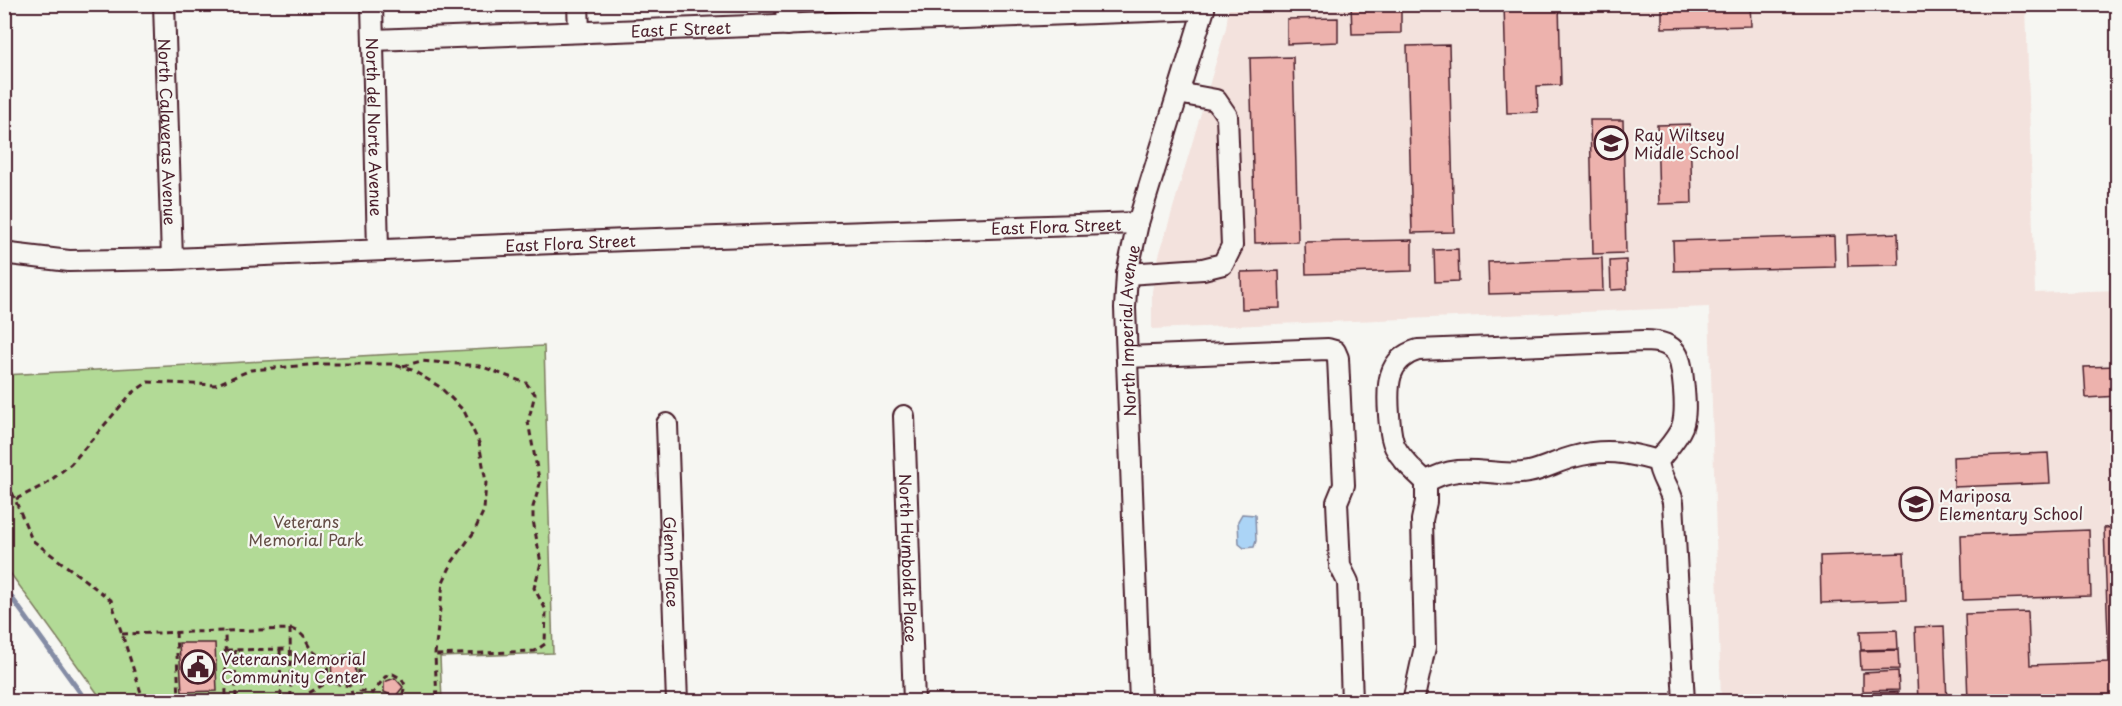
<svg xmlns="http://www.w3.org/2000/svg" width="2122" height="706" viewBox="0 0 2122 706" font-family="'Playpen Sans',sans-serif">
<rect width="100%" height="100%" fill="#f6f6f2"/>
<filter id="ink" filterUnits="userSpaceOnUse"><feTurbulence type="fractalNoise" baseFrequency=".0167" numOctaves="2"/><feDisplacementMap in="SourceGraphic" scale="12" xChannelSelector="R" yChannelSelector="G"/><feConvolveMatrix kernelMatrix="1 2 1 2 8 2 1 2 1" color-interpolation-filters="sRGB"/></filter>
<g filter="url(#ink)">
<polygon fill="#f3e2dd" points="1229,5 2026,5 2035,293 2117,290 2117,701 1721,701 1709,307 1152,329 1152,291 1158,259 1226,28"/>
<polygon fill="#b2da96" stroke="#7e7c60" stroke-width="1.5" points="544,346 553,653 440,657 442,701 103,701 5,566 4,375"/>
<polygon fill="#abd4f6" stroke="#848ca5" stroke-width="1.5" points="1242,514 1255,515 1256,541 1254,547 1244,548 1239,544 1238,521"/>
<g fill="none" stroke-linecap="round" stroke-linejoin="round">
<polyline stroke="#848ca5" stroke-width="5" points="4,587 87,702"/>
</g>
<g fill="#edb2ad" stroke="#4a1f2b" stroke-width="1.5">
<polygon points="1351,4 1401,4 1401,33 1352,34"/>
<polygon points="1504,4 1559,4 1561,85 1537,86 1538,112 1507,113"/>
<polygon points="1662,4 1750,4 1751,26 1662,28"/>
<polygon points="1338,18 1338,42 1287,44 1287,19"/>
<polygon points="1449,45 1454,232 1412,233 1407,46"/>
<polygon points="1293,57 1298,242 1255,243 1250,58"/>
<polygon points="1590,120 1623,120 1626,253 1593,254"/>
<polygon points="1690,124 1692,203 1659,204 1657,125"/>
<polygon points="1898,233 1899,265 1848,266 1847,235"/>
<polygon points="1834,236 1835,267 1674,271 1673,241"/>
<polygon points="1412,240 1412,271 1306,274 1305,242"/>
<polygon points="1458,249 1459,281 1435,282 1434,250"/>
<polygon points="1602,258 1603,291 1489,294 1488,262"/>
<polygon points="1626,260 1627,289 1611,290 1610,261"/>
<polygon points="1279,271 1280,308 1242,309 1241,272"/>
<polygon points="2118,366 2118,396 2086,398 2084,367"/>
<polygon points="2048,453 2050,483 1954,487 1953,457"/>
<polygon points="2118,527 2118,702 1968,702 1965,614 2028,612 2030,665 2109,662 2104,528"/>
<polygon points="2089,530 2091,596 1963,600 1961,535"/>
<polygon points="1904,553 1906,600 1821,603 1820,556"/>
<polygon points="1944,626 1947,702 1918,702 1915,627"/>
<polygon points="1897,630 1898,649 1861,650 1860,631"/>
<polygon points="179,643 215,643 217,691 182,692"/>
<polygon points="1898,650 1899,669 1861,670 1860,651"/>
<polygon points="355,659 356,677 332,679 331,660"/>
<polygon points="1898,671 1899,690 1863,691 1863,673"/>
<polygon points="395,678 403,687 395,697 384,692 384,682"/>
<polygon points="1898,692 1898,702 1862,702 1862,693"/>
</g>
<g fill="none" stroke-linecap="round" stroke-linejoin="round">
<g stroke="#4a1f2b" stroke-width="24">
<g id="minor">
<path id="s1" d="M164,4L172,259"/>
<path id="s2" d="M372,4L378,250"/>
<polyline points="578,4 579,32"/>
<polyline points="786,4 787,25"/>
<path id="s3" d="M373,40L1204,9"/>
<path id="s4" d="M4,251L10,254L69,261L172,259L626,240L1138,223"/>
<polyline points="1127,274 1203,269 1223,264 1232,246 1227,116 1216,100 1178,93"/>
<polyline points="1127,357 1328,349 1335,351 1338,358 1344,485 1337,502 1340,566 1348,582 1352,702"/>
<path id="s5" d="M904,416L914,702"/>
<path id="s6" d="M667,424L677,702"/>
<path d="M1426,482C1463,459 1492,479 1529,472C1544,469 1558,461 1573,457C1605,448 1627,452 1658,461"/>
<path id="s7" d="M1140,702L1125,308L1127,274L1138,223L1204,9V4"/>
<path d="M1413,702L1425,647L1422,520L1426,502V482C1415,471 1402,461 1395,447C1390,437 1390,426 1389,415C1387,387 1386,359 1418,350L1644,341C1681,341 1681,359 1684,390C1685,402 1686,415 1682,427C1677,439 1666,450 1658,461C1659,476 1670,488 1673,502L1684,702"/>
</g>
</g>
<g stroke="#4a1f2b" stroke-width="3" stroke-dasharray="6 4.5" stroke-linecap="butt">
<polyline points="403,366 421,361 480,366 526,383 535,394 528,422 540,484 533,507 533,520 541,563 534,588 546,610 545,644 535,651 435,655"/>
<polyline points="4,473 32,540 111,600 144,702"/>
<polyline points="16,499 46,484 71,464 131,394 148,382 215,385 251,370 321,364 391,364 412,370 440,387 464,411 479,443 486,482 484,510 474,532 453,561 443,582 435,654 437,702"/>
<path d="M291,629C309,635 303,642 314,652C324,661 346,655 358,654L360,691L373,693L385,677L393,674L402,679L405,685L403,693L407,702"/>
<polyline points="176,632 179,699 210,699"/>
<polyline points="122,634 290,629 291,702"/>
<polyline points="280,649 281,696 306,697"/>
<polyline points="226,650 290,649"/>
<polyline points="235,650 236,702"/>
<polyline points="327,657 328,682 350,686 354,702"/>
<polyline points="210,702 210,699 226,697 225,631"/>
<polyline points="304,702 309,693 328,682"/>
</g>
<use href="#minor" stroke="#f6f6f2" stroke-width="20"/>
</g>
</g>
<defs>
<g id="school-ring" transform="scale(1.725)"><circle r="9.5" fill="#f6f6f2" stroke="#4a1f2b" stroke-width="1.5"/><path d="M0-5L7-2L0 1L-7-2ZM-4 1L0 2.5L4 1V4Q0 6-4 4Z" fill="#4a1f2b"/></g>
<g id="civic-ring" transform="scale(1.725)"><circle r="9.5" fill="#f6f6f2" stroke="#4a1f2b" stroke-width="1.5"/><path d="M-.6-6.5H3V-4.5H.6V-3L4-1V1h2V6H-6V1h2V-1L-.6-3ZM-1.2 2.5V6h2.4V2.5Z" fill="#4a1f2b"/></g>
</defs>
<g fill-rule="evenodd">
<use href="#school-ring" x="1611" y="143"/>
<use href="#school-ring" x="1916" y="504"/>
<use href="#civic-ring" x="198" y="667"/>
</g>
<g text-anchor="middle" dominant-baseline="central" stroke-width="4.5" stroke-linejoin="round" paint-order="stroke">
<g font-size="16" fill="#4a1f2b" stroke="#f6f6f2">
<text stroke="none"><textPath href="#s3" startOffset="308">East F Street</textPath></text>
<text stroke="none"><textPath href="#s2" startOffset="123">North del Norte Avenue</textPath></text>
<text stroke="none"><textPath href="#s1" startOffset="128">North Calaveras Avenue</textPath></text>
<text stroke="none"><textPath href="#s4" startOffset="1054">East Flora Street</textPath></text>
<text stroke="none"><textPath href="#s4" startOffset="568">East Flora Street</textPath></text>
<text stroke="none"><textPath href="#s7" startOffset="372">North Imperial Avenue</textPath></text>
<text stroke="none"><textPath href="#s5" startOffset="142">North Humboldt Place</textPath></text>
<text stroke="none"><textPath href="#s6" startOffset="138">Glenn Place</textPath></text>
</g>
<g font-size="16" fill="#4a1f2b" stroke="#f6f6f2" text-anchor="start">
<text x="1634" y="134">Ray Wiltsey<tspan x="1634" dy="18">Middle School</tspan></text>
<text x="1939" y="495">Mariposa<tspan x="1939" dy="18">Elementary School</tspan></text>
<text x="221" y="658">Veterans Memorial<tspan x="221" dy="18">Community Center</tspan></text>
</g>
<g font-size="16" fill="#644e46" stroke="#f6f6f2">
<text x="306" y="521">Veterans<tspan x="306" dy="18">Memorial Park</tspan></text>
</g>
</g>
<rect width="2122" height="706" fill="none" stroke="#f6f6f2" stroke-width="24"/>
<rect x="12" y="12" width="2098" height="682" fill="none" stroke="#4a1f2b" stroke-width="2" filter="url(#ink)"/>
</svg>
